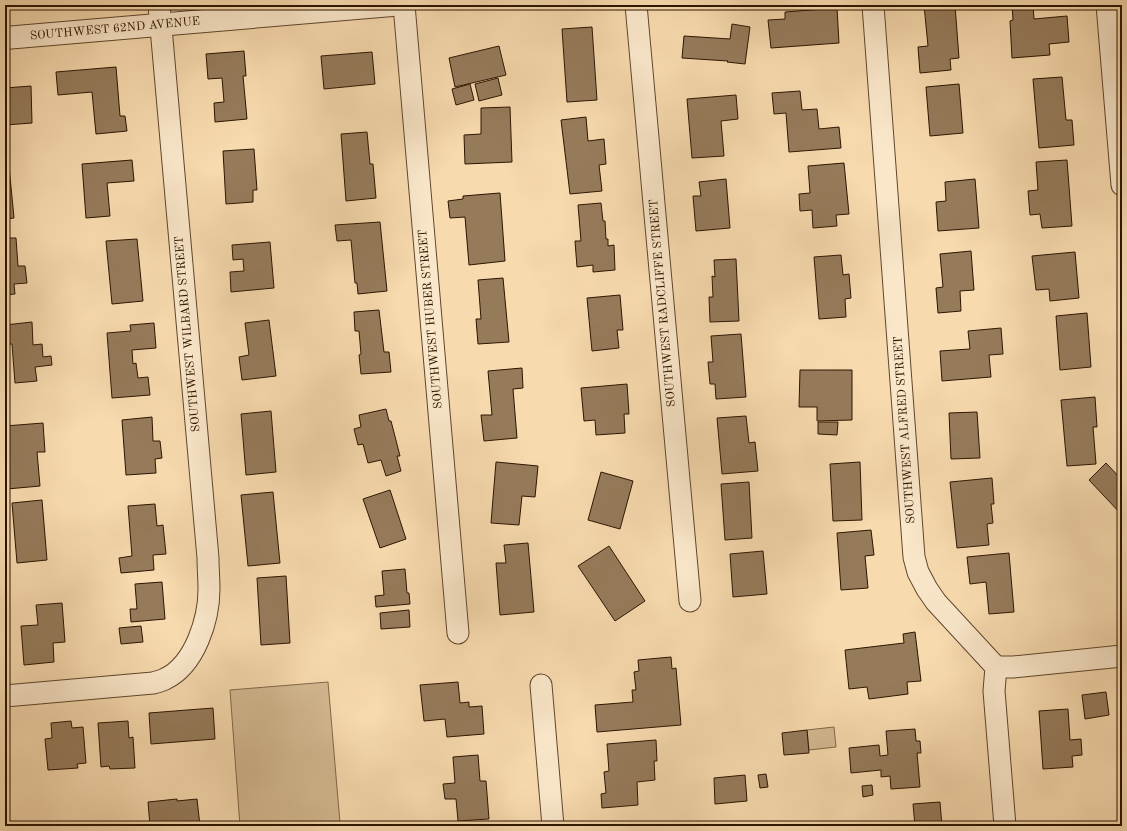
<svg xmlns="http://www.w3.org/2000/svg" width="1127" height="831" viewBox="0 0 1127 831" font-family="'Old Standard TT',serif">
<rect width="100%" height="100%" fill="#f7daae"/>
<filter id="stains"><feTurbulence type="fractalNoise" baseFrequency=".005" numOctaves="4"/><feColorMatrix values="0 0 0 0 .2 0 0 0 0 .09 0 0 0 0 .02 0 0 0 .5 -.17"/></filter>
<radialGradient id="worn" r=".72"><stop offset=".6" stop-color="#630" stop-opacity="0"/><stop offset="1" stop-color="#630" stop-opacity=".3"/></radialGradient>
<g fill="#d4b991" stroke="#806749">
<polygon points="328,682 340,823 302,826 240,826 230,690"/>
<polygon points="834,727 836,747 809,750 807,730"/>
</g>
<g fill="#967b5b" stroke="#2c1501">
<polygon points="924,5 955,5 959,58 950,59 951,70 920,73 918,47 928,46"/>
<polygon points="1012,5 1033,5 1034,19 1067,16 1069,42 1049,44 1050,55 1012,58 1010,21 1013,20"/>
<polygon points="837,8 839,43 771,48 768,20 785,19 785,12"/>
<polygon points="732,24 750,27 745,64 727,62 728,61 682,58 684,36 730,39"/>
<polygon points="592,27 597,100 567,102 562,29"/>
<polygon points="499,46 506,75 455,87 449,58"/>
<polygon points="244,51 246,76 243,76 247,119 215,122 214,103 224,102 222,78 208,79 206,54"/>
<polygon points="372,52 375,84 324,89 321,56"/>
<polygon points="116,67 120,116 125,116 127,131 96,134 92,92 58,95 56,72"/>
<polygon points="1062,77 1066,120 1072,120 1074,145 1039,148 1033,79"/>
<polygon points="498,78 502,95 479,101 475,84"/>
<polygon points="470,84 474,100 456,105 452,89"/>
<polygon points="959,84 963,133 930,136 926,87"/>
<polygon points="31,86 32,123 5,125 5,88"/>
<polygon points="800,91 802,110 817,109 819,129 839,127 841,148 789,152 786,113 774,114 772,93"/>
<polygon points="736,95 738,119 721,121 724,156 692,158 687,99"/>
<polygon points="510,107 512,162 465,164 464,135 481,134 481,108"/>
<polygon points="586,117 588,141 604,139 606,164 599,165 602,191 570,194 561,120"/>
<polygon points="367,132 370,164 373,164 376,198 346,201 341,134"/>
<polygon points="254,149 257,190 253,190 253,202 226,204 223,151"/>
<polygon points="8,156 14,218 5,219 5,157"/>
<polygon points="132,160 134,181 107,183 110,216 86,218 82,164"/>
<polygon points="1067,160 1072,226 1042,228 1040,214 1030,215 1028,191 1038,190 1036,162"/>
<polygon points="844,163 849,214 836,215 837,226 813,228 812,210 800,211 799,194 810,193 808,166"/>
<polygon points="726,179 730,228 696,231 693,196 701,196 699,182"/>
<polygon points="975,179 979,228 938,231 936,202 946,201 945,182"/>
<polygon points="500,193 505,261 469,265 465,217 450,218 448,201 463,199 463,196"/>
<polygon points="601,203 603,221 605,221 606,239 608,239 608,246 614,245 615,270 593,272 593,265 577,267 575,241 581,241 578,205"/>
<polygon points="380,222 387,291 358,294 357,283 355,283 351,240 337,241 335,225"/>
<polygon points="5,238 16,238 18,266 25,266 27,283 14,284 15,294 5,295"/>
<polygon points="137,239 143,301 112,304 106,241"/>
<polygon points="270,242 274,288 231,292 230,272 244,271 243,259 233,260 232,245"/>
<polygon points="971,251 974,290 960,291 961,311 938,313 936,288 943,287 940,254"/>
<polygon points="1075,252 1079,298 1050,301 1049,289 1036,290 1032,256"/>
<polygon points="841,255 843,275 849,274 851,298 845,299 846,317 819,319 814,257"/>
<polygon points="736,259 739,321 710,322 709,297 713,297 712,276 715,277 714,260"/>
<polygon points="503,278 509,342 478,344 476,319 481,319 478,280"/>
<polygon points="620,295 623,330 617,330 619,348 592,351 587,298"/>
<polygon points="379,310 384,352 389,352 391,372 361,374 359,355 361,354 359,331 355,331 354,312"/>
<polygon points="1087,313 1091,367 1060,370 1056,316"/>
<polygon points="269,320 276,376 242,380 239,357 249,355 245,323"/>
<polygon points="32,322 33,345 42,344 43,357 51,356 52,365 35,367 37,381 15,383 12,344 5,344 5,325"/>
<polygon points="154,323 156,348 132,350 133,364 136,363 138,378 148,377 150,395 112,398 107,333 131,331 130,325"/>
<polygon points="1001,328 1003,354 989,355 991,377 942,381 940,351 970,349 968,331"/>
<polygon points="741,334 746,397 716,399 715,384 710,384 708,362 713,362 711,336"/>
<polygon points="522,368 523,388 513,389 517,438 484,441 481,415 492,415 488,371"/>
<polygon points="800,370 852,370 852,420 817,421 817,407 799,407"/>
<polygon points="627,384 629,414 624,414 625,433 596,435 595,420 584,421 581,388"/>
<polygon points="1095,397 1097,427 1093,427 1096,464 1067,466 1061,400"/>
<polygon points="386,409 389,421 391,421 400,456 397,456 401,471 386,476 381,460 368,463 363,444 358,445 354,429 361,427 359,415"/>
<polygon points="271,411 276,472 246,475 241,414"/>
<polygon points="977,412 980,458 951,459 949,413"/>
<polygon points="746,416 749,443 755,442 758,471 722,474 717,418"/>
<polygon points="152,417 153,441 160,441 162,458 155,459 156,473 126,475 122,420"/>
<polygon points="818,422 838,422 837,435 818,434"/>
<polygon points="43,423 45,452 37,452 40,486 7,489 6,482 9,482 5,426"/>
<polygon points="496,462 538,466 535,497 522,496 519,525 491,523"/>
<polygon points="860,462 862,520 833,521 830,464"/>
<polygon points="1106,463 1122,480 1122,515 1089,480"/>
<polygon points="601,472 633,481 620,529 588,520"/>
<polygon points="992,478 994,504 991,504 993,523 987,524 989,545 957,548 950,482"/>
<polygon points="749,482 752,538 725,540 721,484"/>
<polygon points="390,490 406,539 380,548 363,499"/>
<polygon points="273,492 280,563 248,566 241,495"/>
<polygon points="42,500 47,560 17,563 12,503"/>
<polygon points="155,504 157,526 163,525 166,554 153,555 154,570 121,573 119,558 132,556 128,506"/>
<polygon points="871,530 874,555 865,556 868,588 841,590 837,533"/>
<polygon points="528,543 534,612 500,615 496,563 506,563 504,545"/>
<polygon points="609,546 645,601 615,621 578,566"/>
<polygon points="763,551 767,594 733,597 730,554"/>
<polygon points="1009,553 1014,612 989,614 986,582 970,584 967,557"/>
<polygon points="405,569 407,593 409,593 410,604 376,607 375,596 384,595 382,571"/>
<polygon points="286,576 290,643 261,645 257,578"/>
<polygon points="162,582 165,619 131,622 130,609 137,609 135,584"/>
<polygon points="62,603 65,642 53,643 54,662 24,665 21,626 38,625 36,605"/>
<polygon points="409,610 410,627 381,629 380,613"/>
<polygon points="141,626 143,642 121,644 119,628"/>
<polygon points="915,632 921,681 907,682 908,694 869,699 867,687 849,689 845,650 904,643 903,634"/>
<polygon points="671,657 672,669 676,668 681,725 597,732 595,705 633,702 632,690 636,690 634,672 639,671 638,660"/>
<polygon points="458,682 460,703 469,702 469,707 482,706 484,734 447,737 445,719 424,721 420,685"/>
<polygon points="1106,692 1109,715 1085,719 1082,695"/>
<polygon points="213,708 215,739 151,744 149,713"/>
<polygon points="1068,709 1070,740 1081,739 1082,755 1072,756 1073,767 1043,769 1039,711"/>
<polygon points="71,721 72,728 83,727 86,763 77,764 78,768 48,770 45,739 52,738 51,723"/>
<polygon points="128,721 129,738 133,737 135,768 110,769 109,766 101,767 98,723"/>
<polygon points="915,729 916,741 920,741 921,753 917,753 920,787 891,789 890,776 881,777 881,770 851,773 849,748 879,745 880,756 888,755 886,731"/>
<polygon points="807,730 809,753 784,755 782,733"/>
<polygon points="656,740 657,761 654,761 655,780 637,782 638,805 602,808 601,794 606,793 604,772 609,771 607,744"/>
<polygon points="478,755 480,781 486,781 489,819 458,821 456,799 445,799 443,784 455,783 453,757"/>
<polygon points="766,774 768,787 760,788 758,775"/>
<polygon points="745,775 747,801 715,804 714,778"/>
<polygon points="872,785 873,795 863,797 862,786"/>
<polygon points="177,799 177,801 197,799 200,826 150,826 148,802"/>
<polygon points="940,802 942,826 915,826 913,804"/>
</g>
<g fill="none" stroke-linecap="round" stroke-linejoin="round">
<g stroke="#5f462c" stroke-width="23">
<g id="minor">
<polyline points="404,5 458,633"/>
<polyline points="636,5 690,601"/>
<polyline points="873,5 914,557 918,572 927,589 936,602 996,667 994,691 1005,826"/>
<polyline points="1107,5 1122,185"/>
<polyline points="996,667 1013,667 1122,656"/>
<polyline points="541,685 553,826"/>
<path d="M5,696L153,683C157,682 161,681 165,679C195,665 209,619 209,589C209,579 208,568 208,558L159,5"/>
</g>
</g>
<g stroke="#5f462c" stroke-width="24">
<polyline id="tertiary" points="5,38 392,5"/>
</g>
<use href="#minor" stroke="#fae7ca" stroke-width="21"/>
<use href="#tertiary" stroke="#fae7ca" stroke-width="22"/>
</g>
<g text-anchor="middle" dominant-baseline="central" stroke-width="3" stroke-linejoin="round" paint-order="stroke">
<g font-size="12" fill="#2c1501" stroke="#fae7ca">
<text transform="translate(115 29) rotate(-5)">SOUTHWEST 62ND AVENUE</text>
<text transform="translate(663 303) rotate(-95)">SOUTHWEST RADCLIFFE STREET</text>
<text transform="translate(431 319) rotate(-95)">SOUTHWEST HUBER STREET</text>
<text transform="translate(188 334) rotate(-95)">SOUTHWEST WILBARD STREET</text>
<text transform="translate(905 430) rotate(-94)">SOUTHWEST ALFRED STREET</text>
</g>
</g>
<rect width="1127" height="831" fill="none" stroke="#f7daae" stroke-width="20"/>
<rect x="6" y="6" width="1115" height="819" fill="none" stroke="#2c1501" stroke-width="2"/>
<rect x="10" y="10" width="1107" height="811" fill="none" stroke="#2c1501"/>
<rect width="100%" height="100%" filter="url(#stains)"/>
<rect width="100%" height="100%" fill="url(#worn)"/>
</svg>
